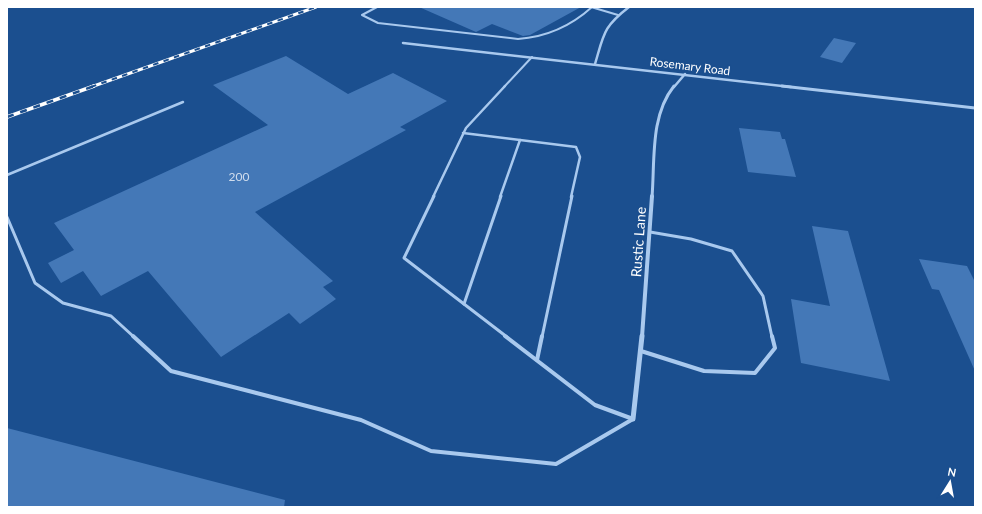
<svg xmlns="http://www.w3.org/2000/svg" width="982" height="514" viewBox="0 0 982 514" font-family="Lato,sans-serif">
<rect width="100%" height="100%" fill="#1b4f8f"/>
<g fill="#4478b7">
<polygon points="419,7 581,7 530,35 523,36 492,24 476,32"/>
<polygon points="834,38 856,43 842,63 820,57"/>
<polygon points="286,56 348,94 393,73 447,101 400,127 406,130 255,212 333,281 323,287 336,299 300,324 289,313 221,357 148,271 101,296 83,271 61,283 48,263 74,250 54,223 268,125 213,85"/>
<polygon points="739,128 780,132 782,139 785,139 796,177 748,172"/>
<polygon points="812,226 848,231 890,381 801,363 791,299 830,306"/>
<polygon points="919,259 967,266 975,282 975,371 939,290 932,289"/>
<polygon points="7,428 285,500 284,507 7,507"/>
</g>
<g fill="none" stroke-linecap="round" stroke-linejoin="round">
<g stroke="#a9c9ee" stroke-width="2">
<path d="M377,7L362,15L378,23L518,39C546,37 571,26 592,7"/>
<polyline points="591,7 618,15"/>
<polyline points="504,87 532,57"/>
</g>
<g stroke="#a9c9ee" stroke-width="2.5">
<polyline points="463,133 576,147 580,157 571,197"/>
<polyline points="7,175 183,102"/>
<polyline points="433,197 466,128 505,86"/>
<polyline points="500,197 520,140"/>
</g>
<g stroke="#a9c9ee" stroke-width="3">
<polyline points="434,196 404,258 507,337"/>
<polyline points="7,217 35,283 63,303 111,316 134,337"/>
<polyline points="650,232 691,239 732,251 763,296 772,337"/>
<polyline points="464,304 501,196"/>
<polyline points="542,337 572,196"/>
</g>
<g stroke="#a9c9ee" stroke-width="4">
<polyline points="133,336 171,371 361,420 431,451 556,464 633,419"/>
<polyline points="505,336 595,405 633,419"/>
<polyline points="641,351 704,371 755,373 775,348 772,336"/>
<polyline points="537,360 542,336"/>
</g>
<g stroke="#a9c9ee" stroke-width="2.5">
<polyline points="403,43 791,87"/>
<path d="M595,64C604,34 603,27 629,7"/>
<polyline points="674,87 685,74"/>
</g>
<g stroke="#a9c9ee" stroke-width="3">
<polyline points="782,86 975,108"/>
<path d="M652,197C655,160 650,116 674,86"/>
</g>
<polyline stroke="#a9c9ee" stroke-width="4" points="642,337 652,196"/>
<polyline stroke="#a9c9ee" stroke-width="5" points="633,419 642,336"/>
<g stroke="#fff" stroke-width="3">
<polyline id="rail-far1" points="91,87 316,7"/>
</g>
<g stroke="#fff" stroke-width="3.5">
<polyline id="rail" points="7,117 94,86"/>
</g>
<use href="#rail-far1" stroke="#1b4f8f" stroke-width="2" stroke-dasharray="5.5" stroke-linecap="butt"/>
<use href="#rail" stroke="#1b4f8f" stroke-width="2.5" stroke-dasharray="7" stroke-linecap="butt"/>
</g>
<g text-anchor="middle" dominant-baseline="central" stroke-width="3.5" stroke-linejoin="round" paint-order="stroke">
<g font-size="12" fill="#fff" stroke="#1b4f8f">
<text transform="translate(690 66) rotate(7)">Rosemary Road</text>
</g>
<g font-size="12" fill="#d0dded">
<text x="239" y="176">200</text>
</g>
<g font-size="14" fill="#fff" stroke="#1b4f8f">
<text transform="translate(638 242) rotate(-86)">Rustic Lane</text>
</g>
</g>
<rect width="982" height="514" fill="none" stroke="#ffffff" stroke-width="16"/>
<g transform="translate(950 482) rotate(11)" stroke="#1b4f8f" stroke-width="3" paint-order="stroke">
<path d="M0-3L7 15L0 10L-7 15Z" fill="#ffffff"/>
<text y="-6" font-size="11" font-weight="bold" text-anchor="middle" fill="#ffffff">N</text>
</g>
</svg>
